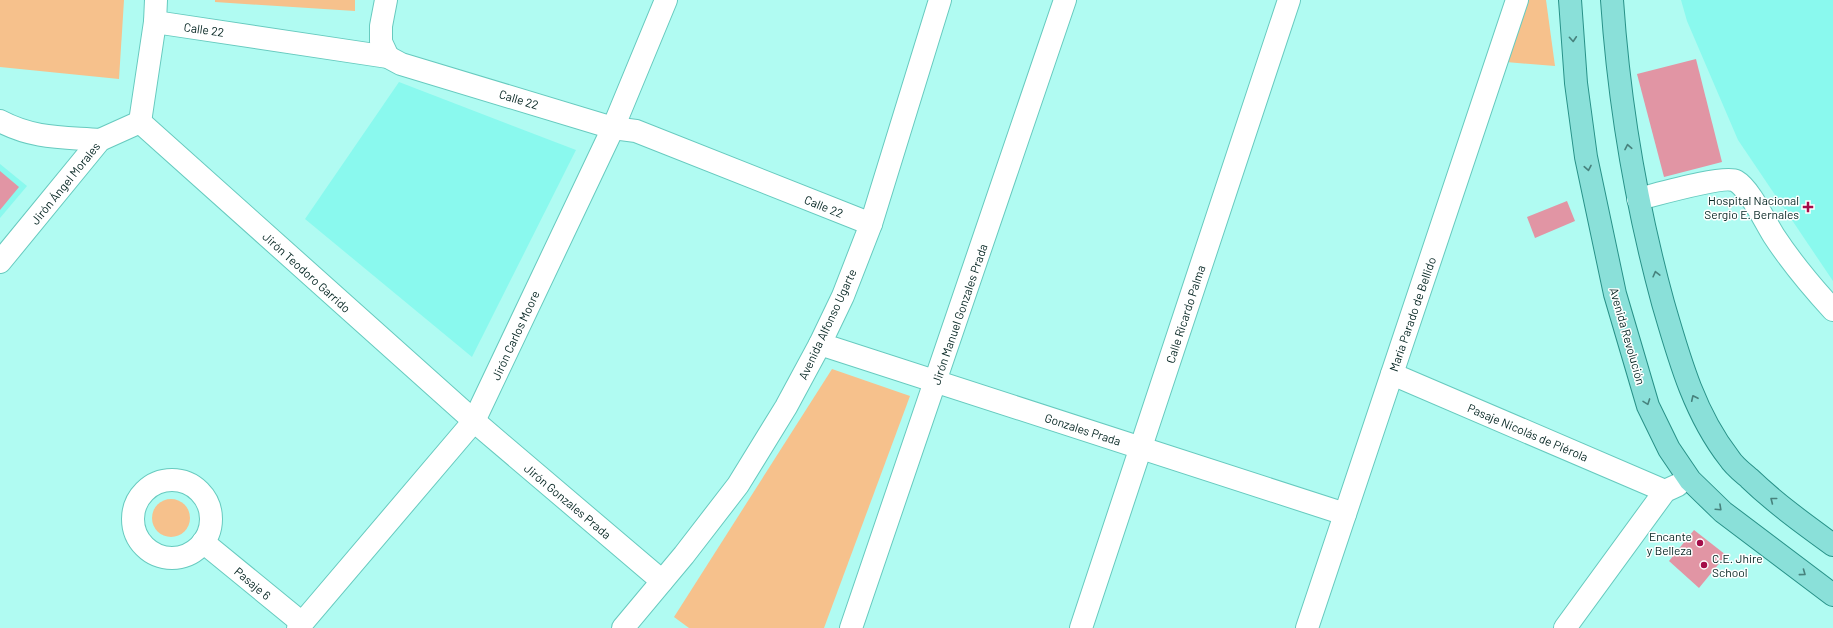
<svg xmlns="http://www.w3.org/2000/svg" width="1833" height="628" viewBox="0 0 1833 628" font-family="Barlow,sans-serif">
<rect width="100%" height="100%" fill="#b0fbf2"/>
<g fill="#8af9ee">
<polygon points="1681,0 1833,0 1833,281 1738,140 1687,21"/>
<polygon points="399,82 576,150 472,357 305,219"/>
<polygon points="0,164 27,186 0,218"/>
</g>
<g fill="#f6c18c">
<polygon points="0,0 124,0 119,79 0,67"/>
<polygon points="215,0 355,0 355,11 215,2"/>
<polygon points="1526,0 1546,0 1555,66 1506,62"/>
<polygon points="832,369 910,396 824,628 689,628 674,617"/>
<circle cx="171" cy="518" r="19"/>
</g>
<g fill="#e195a4">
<polygon points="1696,59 1722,162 1664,177 1637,74"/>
<polygon points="0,171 19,187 0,210"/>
<polygon points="1567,201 1575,221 1535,238 1527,217"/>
<polygon points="1694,530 1726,555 1699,588 1669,561"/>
</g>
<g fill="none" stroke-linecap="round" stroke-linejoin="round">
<g stroke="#67cabf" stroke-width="24">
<g id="minor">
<polyline points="386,0 381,26 381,42 388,57"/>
<polyline points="155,22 388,57 401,64 613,128 636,131 871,224"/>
<path d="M0,121C34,139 63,137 100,140"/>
<polyline points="140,122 474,421 662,581"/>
<path d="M1638,199C1655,195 1724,175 1736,181C1750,189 1765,222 1774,236C1791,262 1812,287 1833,310"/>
<polyline points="0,262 100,140 140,122 155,22 156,0"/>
<polyline points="820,344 1345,514"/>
<polyline points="1392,374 1665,491"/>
<circle cx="172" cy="519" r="39"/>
<polyline points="203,542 302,623"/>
<polyline points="298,628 474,421 613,128 666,0"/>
<polyline points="623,628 684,555 738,485 786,407 820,344 843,296 871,224 940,0"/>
<polyline points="851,628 1065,0"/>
<polyline points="1081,628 1289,0"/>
<polyline points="1307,628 1517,0"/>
<polyline points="1565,628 1665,491 1678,485"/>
</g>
</g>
<g stroke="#289188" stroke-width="24">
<g id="major">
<polyline points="1570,0 1576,83 1586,157 1615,294 1648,406 1669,449 1690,480 1723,512 1833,595"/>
<path d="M1612,0C1619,103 1636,204 1663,303C1679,358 1694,413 1729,458C1734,466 1742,472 1749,478C1775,503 1804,524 1833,545"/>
</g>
</g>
<use href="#minor" stroke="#fff" stroke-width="22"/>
<use href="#major" stroke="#8ae0d9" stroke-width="22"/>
</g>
<defs><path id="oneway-chevron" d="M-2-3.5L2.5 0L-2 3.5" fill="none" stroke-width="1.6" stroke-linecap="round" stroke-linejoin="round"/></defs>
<g stroke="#47827d">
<use href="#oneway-chevron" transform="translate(1573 39) rotate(86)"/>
<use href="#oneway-chevron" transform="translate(1628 147) rotate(-101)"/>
<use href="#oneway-chevron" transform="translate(1588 168) rotate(79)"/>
<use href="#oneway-chevron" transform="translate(1656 274) rotate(-104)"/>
<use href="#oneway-chevron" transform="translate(1694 398) rotate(-115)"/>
<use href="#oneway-chevron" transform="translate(1647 402) rotate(70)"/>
<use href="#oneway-chevron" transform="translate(1773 500) rotate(-142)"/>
<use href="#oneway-chevron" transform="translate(1719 508) rotate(43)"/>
<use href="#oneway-chevron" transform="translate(1803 573) rotate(36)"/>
</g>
<g fill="#a40d49" stroke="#fff" stroke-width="1.5">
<path d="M1806 201h4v4h4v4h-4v4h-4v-4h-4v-4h4z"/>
<circle cx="1700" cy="543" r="4"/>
<circle cx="1704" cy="565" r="4"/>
</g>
<g text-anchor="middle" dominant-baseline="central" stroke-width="3" stroke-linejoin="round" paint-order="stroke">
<g font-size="12" fill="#042421" stroke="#fff">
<text transform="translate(204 29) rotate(8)">Calle 22</text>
<text transform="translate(519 99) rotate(17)">Calle 22</text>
<text transform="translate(65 183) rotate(-51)">Jirón Ángel Morales</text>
<text transform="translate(824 206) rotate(22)">Calle 22</text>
<text transform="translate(307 272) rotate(42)">Jirón Teodoro Garrido</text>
<text transform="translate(959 314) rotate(-71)">Jirón Manuel Gonzales Prada</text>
<text transform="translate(1185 314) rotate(-72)">Calle Ricardo Palma</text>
<text transform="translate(1412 314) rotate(-71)">María Parado de Bellido</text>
<text transform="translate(827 324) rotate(-65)">Avenida Alfonso Ugarte</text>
<text transform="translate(515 335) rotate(-65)">Jirón Carlos Moore</text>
<text transform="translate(1628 336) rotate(74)">Avenida Revolución</text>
<text transform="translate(1083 429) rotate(18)">Gonzales Prada</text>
<text transform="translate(1528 432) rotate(23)">Pasaje Nicolás de Piérola</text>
<text transform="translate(568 501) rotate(40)">Jirón Gonzales Prada</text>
<text transform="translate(253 583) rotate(40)">Pasaje 6</text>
</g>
<g font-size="12" fill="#042421" stroke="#fff" text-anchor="end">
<text x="1799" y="200">Hospital Nacional<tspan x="1799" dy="14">Sergio E. Bernales</tspan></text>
<text x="1692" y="536">Encante<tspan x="1692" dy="14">y Belleza</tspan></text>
<text x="1712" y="558" text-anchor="start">C.E. Jhire<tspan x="1712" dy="14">School</tspan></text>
</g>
</g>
</svg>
